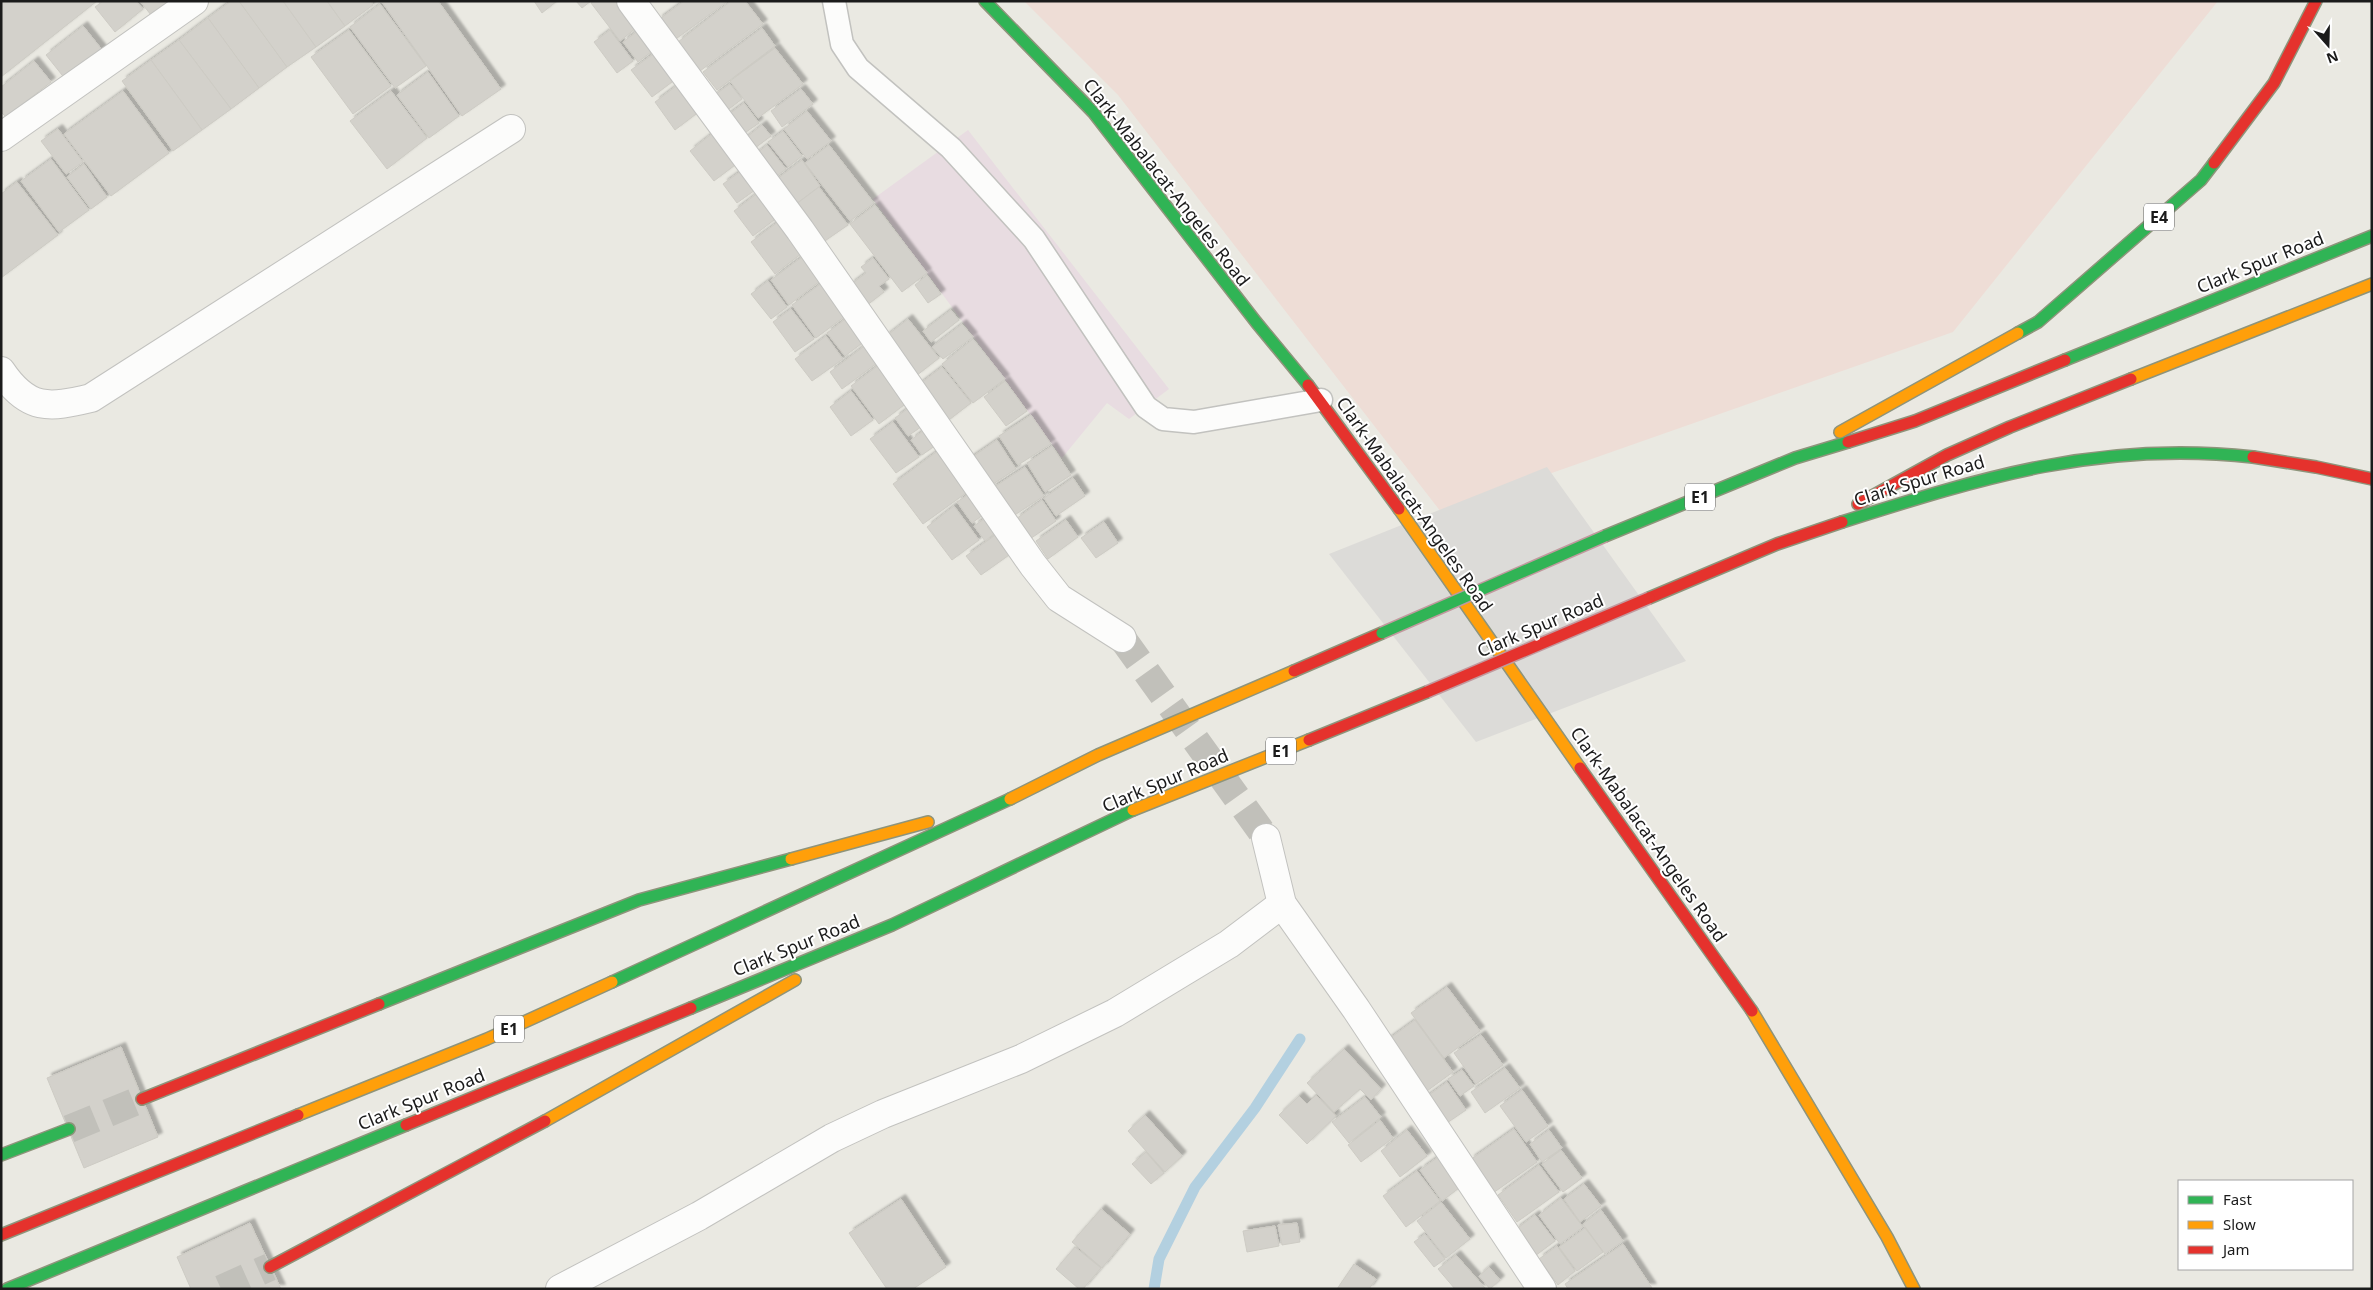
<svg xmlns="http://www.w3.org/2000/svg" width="2373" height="1290" viewBox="0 0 2373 1290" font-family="'Noto Sans',sans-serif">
<defs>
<filter id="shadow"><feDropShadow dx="4.5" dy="-4.5" stdDeviation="1" flood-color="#0004"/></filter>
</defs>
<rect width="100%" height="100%" fill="#eae9e2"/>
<polygon fill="#eeddd6" points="1024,1 2218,1 1953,332 1441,512 1118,95"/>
<polygon fill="#e8dce1" points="968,130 1169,389 1129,419 1107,403 1062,458 873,199"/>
<polygon fill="#dcdbd8" points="1547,467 1686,661 1476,742 1329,554"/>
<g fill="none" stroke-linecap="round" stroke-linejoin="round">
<polyline stroke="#b3d0e0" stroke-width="11" points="1154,1289 1159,1259 1195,1187 1255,1108 1300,1039"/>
</g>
<g fill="#d3d1cb" stroke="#cdcbc4" filter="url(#shadow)">
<polygon points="1,1 97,1 1,77"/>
<polygon points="103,1 136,1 143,9 115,32 95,7"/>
<polygon points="140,1 169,1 151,15"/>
<polygon points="231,1 239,1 287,67 259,88 208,18"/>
<polygon points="239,1 283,1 316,47 287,67"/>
<polygon points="283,1 327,1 345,26 316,47"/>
<polygon points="327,1 371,1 373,5 345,26"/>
<polygon points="438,1 501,89 462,116 382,2"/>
<polygon points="534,1 557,1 542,13"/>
<polygon points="576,1 591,1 582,8"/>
<polygon points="594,1 624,1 641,24 620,41 591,3"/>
<polygon points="684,1 728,1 673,41 658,20"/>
<polygon points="731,1 745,1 763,24 700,71 678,42"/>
<polygon points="380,4 426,66 395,88 350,27"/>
<polygon points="208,18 259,88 231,109 179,40"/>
<polygon points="83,26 103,51 66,80 46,55"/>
<polygon points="644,26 659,46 638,62 623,42"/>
<polygon points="762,28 775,46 717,90 703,72"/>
<polygon points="349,30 391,86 353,114 311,57"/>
<polygon points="610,30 633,61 617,73 594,42"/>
<polygon points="179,40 231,109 202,130 151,60"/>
<polygon points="775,48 803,84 758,118 730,81"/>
<polygon points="660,49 680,76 652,97 631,70"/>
<polygon points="151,60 202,130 173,151 122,81"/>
<polygon points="34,61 51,82 6,117 1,112 1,87"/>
<polygon points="428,72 459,116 429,138 397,95"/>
<polygon points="679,84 700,111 675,130 655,102"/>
<polygon points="730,84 742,99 725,112 713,96"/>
<polygon points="801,89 813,104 782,127 771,111"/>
<polygon points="123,91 169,153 111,196 64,134"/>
<polygon points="391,91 427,138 387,169 350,121"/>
<polygon points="744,103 759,123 739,137 725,117"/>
<polygon points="807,111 831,141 807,159 784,129"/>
<polygon points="762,125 771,136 751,151 743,140"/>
<polygon points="719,128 743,159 714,181 690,151"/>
<polygon points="58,129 83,162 66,174 41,141"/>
<polygon points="783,131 802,156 788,167 768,142"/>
<polygon points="767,145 786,169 770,181 752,157"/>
<polygon points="829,145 874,203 850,221 805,163"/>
<polygon points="51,159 89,210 59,232 21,181"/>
<polygon points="802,160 820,186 792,207 773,182"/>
<polygon points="84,164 107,197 91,209 67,177"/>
<polygon points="748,166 762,185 737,203 723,184"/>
<polygon points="17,182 58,235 1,278 1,194"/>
<polygon points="819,187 848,225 819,245 791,208"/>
<polygon points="763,189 782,214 753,236 734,211"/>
<polygon points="875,205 927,273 902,292 850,224"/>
<polygon points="782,219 806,250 775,274 751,242"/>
<polygon points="806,254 824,278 789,305 771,280"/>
<polygon points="873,258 889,279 879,286 884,292 866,306 850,285 866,273 861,267"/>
<polygon points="927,275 941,294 928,303 915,285"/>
<polygon points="827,279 852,311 816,338 792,305"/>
<polygon points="768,281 787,307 771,319 751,294"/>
<polygon points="791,309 814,339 795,352 773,322"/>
<polygon points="951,310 959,320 931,342 923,331"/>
<polygon points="852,314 869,338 845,356 827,333"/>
<polygon points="908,319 939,358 916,376 885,337"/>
<polygon points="962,324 973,337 943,359 932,347"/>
<polygon points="826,336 843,359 812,381 795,359"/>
<polygon points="973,339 1005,379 973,403 942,364"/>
<polygon points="871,341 884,358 842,389 830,372"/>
<polygon points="884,361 912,399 879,424 851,386"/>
<polygon points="942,367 971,403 945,423 917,386"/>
<polygon points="1005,381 1027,411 1006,426 984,397"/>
<polygon points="851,391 873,420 851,436 830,407"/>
<polygon points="914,404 928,422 908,436 895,418"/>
<polygon points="1031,415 1051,444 1018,465 999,436"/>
<polygon points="893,422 919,457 896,473 870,439"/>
<polygon points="928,427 939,443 922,455 911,440"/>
<polygon points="997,440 1016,469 987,488 968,460"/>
<polygon points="1052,446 1071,475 1045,492 1027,463"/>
<polygon points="943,447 973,488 923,524 893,484"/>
<polygon points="1025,467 1044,496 1010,518 991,489"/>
<polygon points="1073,478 1085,496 1056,516 1044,498"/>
<polygon points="976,489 991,509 972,523 957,502"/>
<polygon points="1042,500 1056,521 1030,539 1016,519"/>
<polygon points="954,506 979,540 952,560 927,527"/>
<polygon points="991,514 1001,528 985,541 974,526"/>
<polygon points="1066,520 1078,537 1048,559 1036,541"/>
<polygon points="1104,522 1118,543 1096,558 1081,538"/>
<polygon points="998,533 1012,553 981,575 966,556"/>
<polygon points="1447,987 1480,1031 1444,1058 1411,1013"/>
<polygon points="1415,1020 1453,1072 1420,1096 1382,1044"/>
<polygon points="1481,1035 1503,1065 1476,1084 1454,1053"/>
<polygon points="121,1047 158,1137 84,1168 47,1078"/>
<polygon points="1344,1049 1381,1089 1371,1100 1360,1089 1334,1112 1307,1083"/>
<polygon points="1505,1068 1520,1088 1485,1113 1471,1092"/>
<polygon points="1462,1070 1474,1086 1460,1096 1448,1079"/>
<polygon points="1447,1082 1466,1110 1441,1127 1422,1100"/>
<polygon points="1522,1090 1548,1126 1526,1142 1500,1106"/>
<polygon points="1316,1095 1336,1116 1307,1144 1279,1115 1299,1096 1307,1104"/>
<polygon points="1365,1097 1381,1117 1349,1143 1332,1122"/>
<polygon points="1145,1115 1182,1156 1165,1172 1128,1131"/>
<polygon points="1380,1120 1393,1138 1361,1162 1348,1145"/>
<polygon points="1514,1129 1537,1162 1493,1193 1470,1160"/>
<polygon points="1407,1130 1427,1156 1400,1177 1381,1151"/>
<polygon points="1549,1130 1562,1148 1542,1162 1530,1144"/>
<polygon points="1561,1150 1582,1178 1563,1192 1542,1164"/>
<polygon points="1146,1152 1164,1173 1151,1184 1132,1164"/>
<polygon points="1441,1155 1463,1185 1442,1201 1420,1170"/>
<polygon points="1539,1165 1559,1192 1517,1222 1498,1195"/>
<polygon points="1417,1171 1440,1201 1406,1227 1383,1196"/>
<polygon points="1584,1184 1601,1206 1580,1222 1564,1199"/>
<polygon points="1561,1198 1583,1227 1560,1244 1539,1215"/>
<polygon points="901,1199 946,1267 913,1289 887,1289 849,1233"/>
<polygon points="1441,1202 1470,1239 1446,1258 1417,1221"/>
<polygon points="1101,1209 1130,1234 1102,1268 1072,1242"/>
<polygon points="1601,1210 1623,1241 1605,1254 1583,1224"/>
<polygon points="1535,1215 1555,1241 1535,1256 1515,1230"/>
<polygon points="250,1223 281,1289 191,1289 177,1257"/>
<polygon points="1297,1223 1300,1242 1282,1245 1278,1225"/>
<polygon points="1275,1226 1279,1246 1247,1252 1243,1231"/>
<polygon points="1585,1228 1603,1252 1577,1271 1559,1247"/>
<polygon points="1425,1234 1445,1259 1434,1267 1414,1242"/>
<polygon points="1623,1244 1652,1288 1568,1289 1565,1284"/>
<polygon points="1557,1246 1575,1271 1558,1285 1539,1259"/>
<polygon points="1075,1247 1101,1268 1083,1289 1079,1289 1056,1269"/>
<polygon points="1456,1255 1486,1289 1455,1289 1438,1269"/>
<polygon points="1354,1264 1376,1279 1369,1289 1337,1289"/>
<polygon points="1489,1267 1500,1280 1490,1289 1479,1276"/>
</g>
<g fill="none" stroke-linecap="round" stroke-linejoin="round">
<polyline stroke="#c1c0ba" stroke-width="28" stroke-dasharray="28 14" stroke-linecap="butt" points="1122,638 1266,838"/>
<g stroke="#c1c0ba" stroke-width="28" stroke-dasharray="28 14" stroke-linecap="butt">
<polyline points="69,1129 142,1099"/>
<polyline points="221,1289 270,1267"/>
</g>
<g stroke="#c2c2bf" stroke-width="25">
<polyline id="lane" points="834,1 842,44 858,68 951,148 1034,239 1146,407 1163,419 1194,422 1321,400"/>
</g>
<g stroke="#c2c2bf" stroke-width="30">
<g id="street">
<polyline points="631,1 800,230 1033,565 1059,598 1122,638"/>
<polyline points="1,137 194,1"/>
<path d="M1,371C28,411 49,408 91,398L511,129"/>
<polyline points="1266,838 1282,904 1356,1009 1542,1289"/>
<polyline points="560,1289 699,1216 832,1138 883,1114 1021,1059 1115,1013 1229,944 1282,904"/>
</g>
</g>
<g stroke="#8e947b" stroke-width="14">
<g id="fast">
<polyline points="985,1 1093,112 1256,322 1308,385"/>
<polyline points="2018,333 2038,322 2201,180 2214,163"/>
<polyline points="2065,360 2372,236"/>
<path d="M1842,522C1984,477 2102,440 2253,457"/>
<polyline points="1605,536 1795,458 1848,442"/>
<polyline points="612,982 1010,799"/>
<polyline points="379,1004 639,900 791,859"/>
<polyline points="691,1008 892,925 1133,810"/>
<polyline points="1,1155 69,1129"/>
<polyline points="7,1289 406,1125"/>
</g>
</g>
<g stroke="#8e947b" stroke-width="14">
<g id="slow">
<polyline points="2131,379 2372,284"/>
<polyline points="1840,432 2018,333"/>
<polyline points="1399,509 1580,768"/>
<polyline points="1010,799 1098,755 1294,671"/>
<polyline points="1133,810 1309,740"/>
<polyline points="791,859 928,822"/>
<polyline points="1752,1011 1887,1237 1914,1289"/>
<polyline points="298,1115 487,1039 612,982"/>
<polyline points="545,1121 795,980"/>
</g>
</g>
<g stroke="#8e947b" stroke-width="14">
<g id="jam">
<polyline points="2214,163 2274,83 2316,1"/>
<polyline points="1308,385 1399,509"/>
<polyline points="1848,442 1915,421 2065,360"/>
<polyline points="2253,457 2316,467 2372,479"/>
<polyline points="1858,504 1947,455 2010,427 2131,379"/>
<polyline points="1649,598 1777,544 1842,522"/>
<polyline points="1294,671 1382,633"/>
<polyline points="1309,740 1427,692"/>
<polyline points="1580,768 1752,1011"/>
<polyline points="142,1099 379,1004"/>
<polyline points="406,1125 691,1008"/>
<polyline points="1,1235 298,1115"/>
<polyline points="270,1267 545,1121"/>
</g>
</g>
<use href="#lane" stroke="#fcfcfb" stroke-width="22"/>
<use href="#street" stroke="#fcfcfb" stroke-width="28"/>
<use href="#fast" stroke="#30b455" stroke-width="11"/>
<use href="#slow" stroke="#ff9f0a" stroke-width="11"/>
<use href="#jam" stroke="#e5322d" stroke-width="11"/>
<g stroke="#c1999e" stroke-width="14" stroke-linecap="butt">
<polyline id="fast-bridge" points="1382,633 1605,536"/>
</g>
<g stroke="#c1999e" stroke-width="14" stroke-linecap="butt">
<polyline id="jam-bridge" points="1427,692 1649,598"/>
</g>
<use href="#fast-bridge" stroke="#30b455" stroke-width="11"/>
<use href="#jam-bridge" stroke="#e5322d" stroke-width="11"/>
</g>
<g text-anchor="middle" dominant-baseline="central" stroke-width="4" stroke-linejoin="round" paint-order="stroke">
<g fill="#fff" stroke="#5f5f5f" stroke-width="1">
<rect x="2144" y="203.5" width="30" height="27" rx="4"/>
<rect x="1685" y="483.5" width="30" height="27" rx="4"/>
<rect x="1266" y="737.5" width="30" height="27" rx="4"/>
<rect x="494" y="1015.5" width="30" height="27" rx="4"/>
</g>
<g font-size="16" font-weight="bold" fill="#1b1b1b">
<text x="2159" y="217">E4</text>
<text x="1700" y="497">E1</text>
<text x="1281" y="751">E1</text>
<text x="509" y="1029">E1</text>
</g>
<g font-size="18" fill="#1b1b1b" stroke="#fff">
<text transform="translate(1167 182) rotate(52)">Clark-Mabalacat-Angeles Road</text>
<text transform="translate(2260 262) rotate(-22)">Clark Spur Road</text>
<text transform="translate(1919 480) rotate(-17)">Clark Spur Road</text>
<text transform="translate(1415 504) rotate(55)">Clark-Mabalacat-Angeles Road</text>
<text transform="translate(1540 625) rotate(-23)">Clark Spur Road</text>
<text transform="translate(1165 780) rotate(-23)">Clark Spur Road</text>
<text transform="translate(1649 834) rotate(55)">Clark-Mabalacat-Angeles Road</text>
<text transform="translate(796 945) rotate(-22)">Clark Spur Road</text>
<text transform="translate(421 1099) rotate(-22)">Clark Spur Road</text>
</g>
</g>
<rect width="2373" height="1290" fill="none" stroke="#1b1b1b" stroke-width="5"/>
<rect x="2178" y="1180" width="175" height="90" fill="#ffffff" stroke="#a4a4a4"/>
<rect x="2188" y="1196" width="25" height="8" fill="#30b455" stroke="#a4a4a4"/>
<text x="2223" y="1205" font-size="15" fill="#1b1b1b">Fast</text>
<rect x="2188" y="1221" width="25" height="8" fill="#ff9f0a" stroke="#a4a4a4"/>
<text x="2223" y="1230" font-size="15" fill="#1b1b1b">Slow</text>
<rect x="2188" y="1246" width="25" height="8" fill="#e5322d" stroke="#a4a4a4"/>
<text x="2223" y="1255" font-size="15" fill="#1b1b1b">Jam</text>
<g transform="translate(2328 45) rotate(160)" stroke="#ffffff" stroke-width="4" paint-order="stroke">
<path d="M0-4L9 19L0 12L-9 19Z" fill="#1b1b1b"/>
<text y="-8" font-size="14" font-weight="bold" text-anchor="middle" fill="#1b1b1b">N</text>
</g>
</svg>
